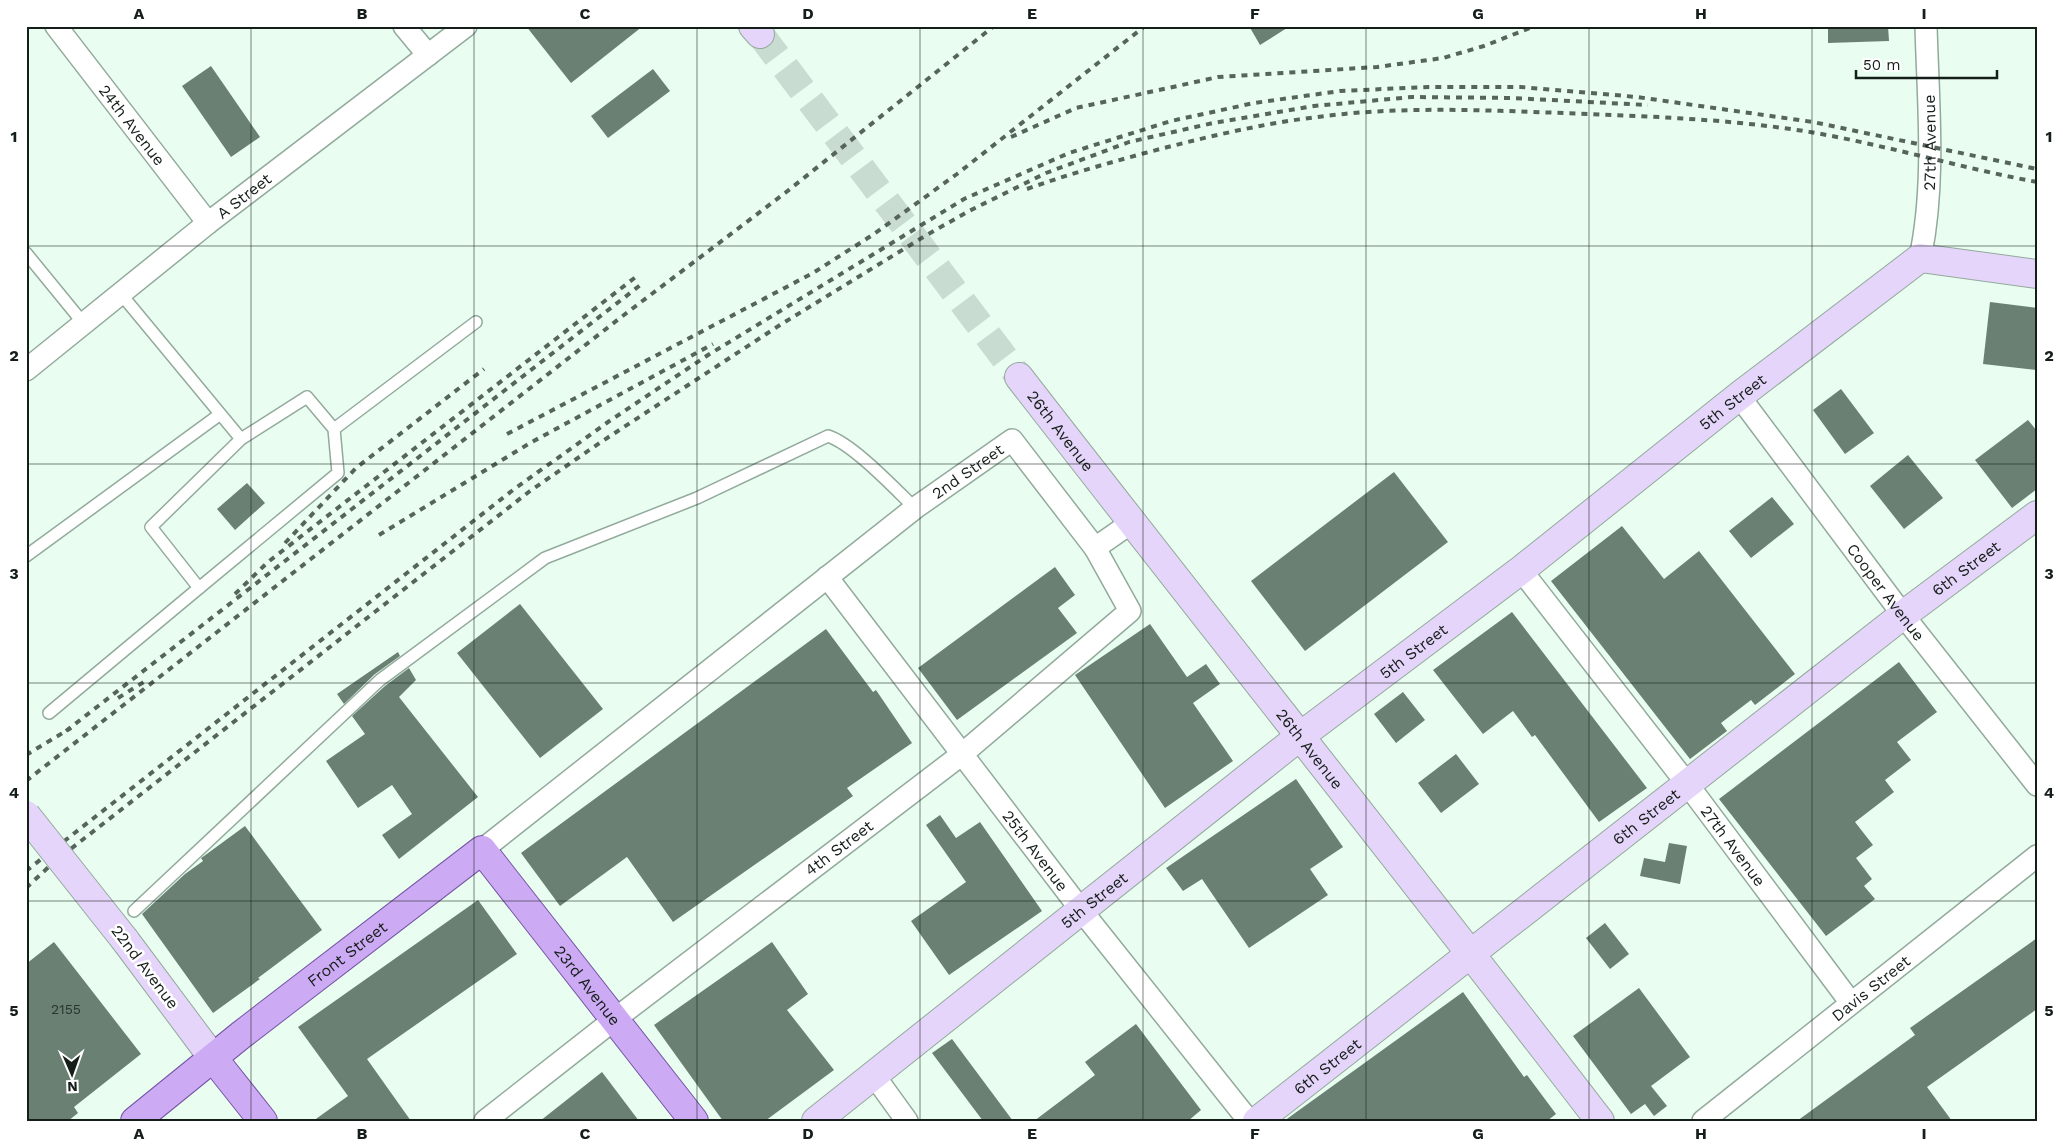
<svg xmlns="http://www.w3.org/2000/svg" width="2063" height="1147" viewBox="0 0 2063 1147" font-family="'Work Sans',sans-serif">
<rect width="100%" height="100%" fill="#e9fef1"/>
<g fill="#698073">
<polygon points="526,26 643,26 571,83"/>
<polygon points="1249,26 1290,26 1260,45"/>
<polygon points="1828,26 1888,26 1889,41 1828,43"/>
<polygon points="211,66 260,137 231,157 182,86"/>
<polygon points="653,69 670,91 608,138 591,116"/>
<polygon points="1990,302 2037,308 2037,370 1983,364"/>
<polygon points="1841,389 1874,433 1845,454 1813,410"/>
<polygon points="2028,420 2037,431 2037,489 2012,508 1975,460"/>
<polygon points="1908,455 1943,498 1904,529 1870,486"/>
<polygon points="1394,472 1448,542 1305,651 1251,581"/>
<polygon points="247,483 265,503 235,530 217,509"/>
<polygon points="1772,497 1794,524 1751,558 1729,531"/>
<polygon points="1622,526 1664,579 1699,551 1795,674 1755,705 1751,700 1721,723 1727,731 1690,759 1551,581"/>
<polygon points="1055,567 1075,595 1058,608 1077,633 957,720 918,668"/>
<polygon points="520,604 603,709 540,758 457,653"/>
<polygon points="1512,612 1647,788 1599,822 1535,735 1532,737 1513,711 1483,734 1433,670"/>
<polygon points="1150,624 1187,677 1206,664 1220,684 1193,703 1233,761 1165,808 1075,675"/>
<polygon points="826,629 873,692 876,690 912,743 847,788 853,796 673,922 627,857 560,906 521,853"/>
<polygon points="398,652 400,656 375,674 344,704 337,694"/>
<polygon points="1899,662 1937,712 1897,742 1911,760 1885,780 1894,792 1855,822 1873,845 1856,858 1872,879 1864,886 1875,899 1826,936 1719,799"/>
<polygon points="409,668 416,680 399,697 478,797 399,859 382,835 412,814 392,785 358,808 326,761 365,734 352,716 385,686"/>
<polygon points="1403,692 1425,720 1396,743 1374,714"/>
<polygon points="1456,754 1479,784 1441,813 1418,783"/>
<polygon points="1296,779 1343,847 1310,869 1328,895 1249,948 1202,879 1183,891 1166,868"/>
<polygon points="940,815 956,838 980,822 1042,911 949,975 911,921 966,882 926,825"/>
<polygon points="245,826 322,930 258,978 260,979 213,1013 142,914 185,874 203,861 201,858 204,856"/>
<polygon points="1669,843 1687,846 1680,884 1640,876 1644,858 1665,862"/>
<polygon points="478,900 517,954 367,1059 411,1121 313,1121 348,1096 298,1027"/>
<polygon points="1605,923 1629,954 1610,969 1586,938"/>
<polygon points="2037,938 2037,1009 1927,1087 1952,1121 1797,1121 1915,1035 1910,1028"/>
<polygon points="54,942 141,1054 74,1107 78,1113 68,1121 26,1121 26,964"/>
<polygon points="772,942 808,994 787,1010 834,1070 765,1121 723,1121 654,1025"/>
<polygon points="1639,988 1690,1057 1651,1086 1667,1106 1654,1116 1645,1104 1631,1114 1573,1036"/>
<polygon points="1463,992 1524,1077 1527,1075 1556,1114 1547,1121 1284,1121"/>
<polygon points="1136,1024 1201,1110 1188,1121 1034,1121 1095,1075 1085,1062"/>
<polygon points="952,1039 1013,1121 983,1121 932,1053"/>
<polygon points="602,1072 639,1121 540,1121"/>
</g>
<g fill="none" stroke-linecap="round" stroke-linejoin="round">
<polyline stroke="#c9dcd1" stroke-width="28" stroke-dasharray="28 14" stroke-linecap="butt" points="760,34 1019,377"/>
<g stroke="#92aa9c" stroke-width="14">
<g id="lane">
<polyline points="26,253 84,324"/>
<polyline points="121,294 241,439 307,397 334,429 338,473 199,588 151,527 241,439"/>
<polyline points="334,429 476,322"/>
<polyline points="26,556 219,415"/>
<polyline points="49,713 199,588"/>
<path d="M134,911L380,680L545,558L697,498L828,436C853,444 895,489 915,508"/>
</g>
</g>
<g stroke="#92aa9c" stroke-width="24">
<g id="street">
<path id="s1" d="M56,26L208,223"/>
<polyline points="404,26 428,55"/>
<path id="s2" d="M1920,258C1936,184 1928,101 1926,26"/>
<path id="s3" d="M26,370L208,223L466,26"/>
<path id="s4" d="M1739,396L1903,615L2037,785"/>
<polyline points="1095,548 1131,523"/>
<path id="s5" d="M1521,570L1688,785L1851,1003"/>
<path id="s6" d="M827,577L1081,910L1249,1121"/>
<path id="s7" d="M482,850L915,508L1012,440L1095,548L1130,611L961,755L615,1019L485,1121"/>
<polyline points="873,1074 907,1121"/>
<path id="s8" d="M1703,1121L2037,856"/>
</g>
</g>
<g stroke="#92aa9c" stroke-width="30">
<g id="secondary">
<polyline points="753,26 760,34"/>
<path id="s9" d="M1019,377C1212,626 1408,871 1600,1121"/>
<polyline points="125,940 213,1058"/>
<path id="s10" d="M816,1121L1299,737L1521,570L1739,396L1920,258L2037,274"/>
<path id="s11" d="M1257,1121L1903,615L2037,515"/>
</g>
</g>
<g stroke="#7655a3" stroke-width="30">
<g id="primary">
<polyline points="213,1058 263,1121"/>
<path id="s12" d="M135,1121L241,1035L482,850L694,1121"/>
</g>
</g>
<use href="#lane" stroke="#fff" stroke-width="11"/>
<use href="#street" stroke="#fff" stroke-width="21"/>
<use href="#secondary" stroke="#e6d5fa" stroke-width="28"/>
<use href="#primary" stroke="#cdabf4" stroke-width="28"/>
<g stroke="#57645c" stroke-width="4" stroke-dasharray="6 6" stroke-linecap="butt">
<polyline points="1011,137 1076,108 1182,85 1218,77 1377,67 1443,58 1484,46 1535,26"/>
<path d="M1027,189C1066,175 1105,164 1145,153C1202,138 1259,124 1317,117C1407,105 1499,111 1590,114C1663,117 1737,120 1810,132C1886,145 1961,168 2037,182"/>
<polyline points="507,434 813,273 874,234 957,174 1145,26"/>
<polyline points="379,535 530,443 713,344"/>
<polyline points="285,543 356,468 484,369"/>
<polyline points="235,594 268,562 637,276"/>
<polyline points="118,698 147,680"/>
<polyline points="66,731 643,283"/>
<polyline points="26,755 71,728"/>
<polyline points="26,781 620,318 785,193 994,26"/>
<polyline points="26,871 513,490 608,422 708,355 964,199 1069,153 1171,121 1254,103 1340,91 1428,87 1521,87 1637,97 1813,122 2037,169"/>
<polyline points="26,888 54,862 530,491 601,442 780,325 925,236 969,211 1046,173 1129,142 1213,123 1314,106 1412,97 1512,98 1648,105"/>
</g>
<g stroke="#92aa9c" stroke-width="30" stroke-linecap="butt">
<polyline id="secondary-bridge" points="26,815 125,940"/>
</g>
<use href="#secondary-bridge" stroke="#e6d5fa" stroke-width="28"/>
</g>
<path fill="none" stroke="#151e19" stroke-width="1" stroke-opacity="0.55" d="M251,26V1121M474,26V1121M697,26V1121M920,26V1121M1143,26V1121M1366,26V1121M1589,26V1121M1812,26V1121M26,246H2037M26,464H2037M26,683H2037M26,901H2037"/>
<g text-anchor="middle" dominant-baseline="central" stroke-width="5" stroke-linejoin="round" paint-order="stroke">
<g font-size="14" fill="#2a3630">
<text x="66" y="1009">2155</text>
</g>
<g font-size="16" fill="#151e19" stroke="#fff">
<text stroke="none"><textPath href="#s1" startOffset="125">24th Avenue</textPath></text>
<text stroke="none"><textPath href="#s2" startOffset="116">27th Avenue</textPath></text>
<text stroke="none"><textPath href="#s3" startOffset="279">A Street</textPath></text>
<text stroke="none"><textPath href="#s10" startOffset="1165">5th Street</textPath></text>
<text stroke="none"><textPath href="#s9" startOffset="68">26th Avenue</textPath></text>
<text stroke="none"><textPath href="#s7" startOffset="616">2nd Street</textPath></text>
<text stroke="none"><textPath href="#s11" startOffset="899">6th Street</textPath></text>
<text stroke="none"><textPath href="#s4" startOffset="245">Cooper Avenue</textPath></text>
<text stroke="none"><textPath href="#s10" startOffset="760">5th Street</textPath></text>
<text stroke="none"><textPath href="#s9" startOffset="472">26th Avenue</textPath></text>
<text stroke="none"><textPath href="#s11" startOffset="494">6th Street</textPath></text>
<text stroke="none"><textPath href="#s5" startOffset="348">27th Avenue</textPath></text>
<text transform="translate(839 848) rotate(-37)">4th Street</text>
<text stroke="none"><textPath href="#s6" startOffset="344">25th Avenue</textPath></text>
<text stroke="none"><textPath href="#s10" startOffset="355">5th Street</textPath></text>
<text stroke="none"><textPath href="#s12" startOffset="270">Front Street</textPath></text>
<text transform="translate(145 967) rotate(53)">22nd Avenue</text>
<text stroke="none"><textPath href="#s12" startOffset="612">23rd Avenue</textPath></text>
<text stroke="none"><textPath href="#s8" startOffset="214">Davis Street</textPath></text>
<text stroke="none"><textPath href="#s11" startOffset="89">6th Street</textPath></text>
</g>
</g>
<rect width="2063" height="1147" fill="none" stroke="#ffffff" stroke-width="55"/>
<g transform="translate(72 1074) rotate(178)" stroke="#ffffff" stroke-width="4" paint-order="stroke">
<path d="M0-4L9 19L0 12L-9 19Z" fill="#151e19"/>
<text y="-8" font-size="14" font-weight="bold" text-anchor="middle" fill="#151e19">N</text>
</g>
<path d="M1856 70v8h141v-8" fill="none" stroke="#151e19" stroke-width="2.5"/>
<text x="1863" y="70" font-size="15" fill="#151e19" stroke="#ffffff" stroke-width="4" paint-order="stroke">50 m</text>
<rect x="28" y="28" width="2008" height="1092" fill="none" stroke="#151e19" stroke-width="2"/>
<g font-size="16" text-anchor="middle" font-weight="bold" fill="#151e19">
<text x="139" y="19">A</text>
<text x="362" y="19">B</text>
<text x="585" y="19">C</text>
<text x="808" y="19">D</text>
<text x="1032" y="19">E</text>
<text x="1255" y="19">F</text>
<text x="1478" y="19">G</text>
<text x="1701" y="19">H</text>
<text x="1924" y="19">I</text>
<text x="14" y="142">1</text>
<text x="2049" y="142">1</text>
<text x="14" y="361">2</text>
<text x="2049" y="361">2</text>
<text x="14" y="579">3</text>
<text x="2049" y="579">3</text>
<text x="14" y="798">4</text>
<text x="2049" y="798">4</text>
<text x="14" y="1016">5</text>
<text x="2049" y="1016">5</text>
<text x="139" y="1139">A</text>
<text x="362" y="1139">B</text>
<text x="585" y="1139">C</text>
<text x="808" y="1139">D</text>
<text x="1032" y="1139">E</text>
<text x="1255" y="1139">F</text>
<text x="1478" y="1139">G</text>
<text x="1701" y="1139">H</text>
<text x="1924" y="1139">I</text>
</g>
</svg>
